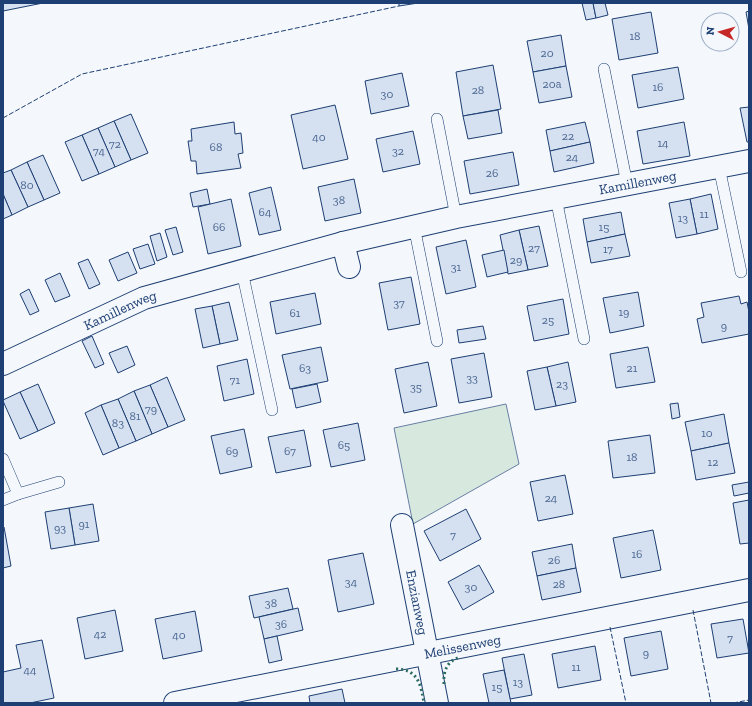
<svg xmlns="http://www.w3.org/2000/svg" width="752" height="706" viewBox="0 0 752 706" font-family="'Zilla Slab',serif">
<rect width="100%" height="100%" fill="#f4f7fb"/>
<polygon fill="#d7e8df" stroke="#687fa3" points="506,404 519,464 413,524 394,428"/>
<g fill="#d5e0f0" stroke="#1d3f73">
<polygon points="3,3 43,3 3,11"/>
<polygon points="399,3 418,3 399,6"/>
<polygon points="582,3 593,3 596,18 586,20"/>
<polygon points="593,3 605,3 608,15 596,18"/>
<polygon points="749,11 749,29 746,12"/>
<polygon points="651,12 658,53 619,60 612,19"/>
<polygon points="561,35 566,66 533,72 527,41"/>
<polygon points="493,65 501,109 463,116 456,72"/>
<polygon points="566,66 572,97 539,103 533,72"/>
<polygon points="678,67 684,99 638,108 632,75"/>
<polygon points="402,73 409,106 371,114 365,81"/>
<polygon points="335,105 348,159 303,169 291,115"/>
<polygon points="749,107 749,142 747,142 740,108"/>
<polygon points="498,110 502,133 468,139 463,116"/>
<polygon points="131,114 148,153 131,160 114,121"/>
<polygon points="114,121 131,160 115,167 98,128"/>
<polygon points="234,122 235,134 241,133 243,153 238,154 241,168 197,174 196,161 191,161 188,141 192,141 191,129"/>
<polygon points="585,122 590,142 550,151 546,130"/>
<polygon points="684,122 690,156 643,164 637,131"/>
<polygon points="98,128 115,167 99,174 82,135"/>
<polygon points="413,131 420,164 383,172 376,139"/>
<polygon points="82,135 99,174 82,181 65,142"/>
<polygon points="590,142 594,163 554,172 550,151"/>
<polygon points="513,152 519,185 470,194 464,161"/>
<polygon points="43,155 60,193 44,200 27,162"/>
<polygon points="27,162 44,200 28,207 11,170"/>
<polygon points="11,170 28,207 12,215 3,194 3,173"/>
<polygon points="354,179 361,213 325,221 318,187"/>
<polygon points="271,187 281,230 259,235 249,193"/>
<polygon points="207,189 210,204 193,207 190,193"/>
<polygon points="3,194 12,215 3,219"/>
<polygon points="711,194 718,229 697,234 690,199"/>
<polygon points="231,199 241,246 208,254 198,207"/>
<polygon points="690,199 697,234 676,238 669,203"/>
<polygon points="621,212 625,234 587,242 583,219"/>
<polygon points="539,226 548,266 528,270 519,230"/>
<polygon points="176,227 183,252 173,255 165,230"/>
<polygon points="519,230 528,270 508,274 500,235"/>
<polygon points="160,233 167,257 157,261 150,236"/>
<polygon points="625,234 630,256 591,263 587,242"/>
<polygon points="466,240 476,287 446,294 436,247"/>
<polygon points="148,244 155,264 140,269 133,249"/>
<polygon points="504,250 508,272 487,277 482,255"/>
<polygon points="128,252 137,273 118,281 109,260"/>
<polygon points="88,259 100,284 89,289 78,263"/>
<polygon points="60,273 70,296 55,302 45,280"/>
<polygon points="411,277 420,324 388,330 379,283"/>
<polygon points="29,289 39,311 30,315 20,294"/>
<polygon points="638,292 644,326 610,333 603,298"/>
<polygon points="315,293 321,324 276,334 270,302"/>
<polygon points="739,296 741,304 747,302 749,312 749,334 702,343 697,319 704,317 701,303"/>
<polygon points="563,299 569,334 534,341 527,306"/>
<polygon points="229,302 238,340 220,344 212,306"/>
<polygon points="212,306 220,344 203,348 195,309"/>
<polygon points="483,326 486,339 459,343 457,330"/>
<polygon points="92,336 104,364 95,368 82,341"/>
<polygon points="127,346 135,365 118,373 109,353"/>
<polygon points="321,347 328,381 290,389 282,355"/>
<polygon points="648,347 655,382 616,388 610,354"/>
<polygon points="484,353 492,397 459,403 451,359"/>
<polygon points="247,359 254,394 224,401 217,366"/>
<polygon points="428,362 437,406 404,413 395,369"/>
<polygon points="568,362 576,402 556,406 547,367"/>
<polygon points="547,367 556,406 535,410 527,371"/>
<polygon points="167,377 185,420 168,427 150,385"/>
<polygon points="38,384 55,423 38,431 20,392"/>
<polygon points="317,384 321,402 296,408 292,389"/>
<polygon points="150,385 168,427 152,434 134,391"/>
<polygon points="134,391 152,434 136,441 118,399"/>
<polygon points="20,392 38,431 20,439 3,401 3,400"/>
<polygon points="118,399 136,441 119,448 101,405"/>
<polygon points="678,403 680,417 672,419 670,404"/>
<polygon points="101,405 119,448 103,455 85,413"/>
<polygon points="724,414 729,443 691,451 685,422"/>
<polygon points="358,423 365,460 331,467 323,430"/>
<polygon points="244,429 252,467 220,474 211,436"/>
<polygon points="304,430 311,466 276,473 268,437"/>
<polygon points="650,435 655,473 613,478 608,441"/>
<polygon points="729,443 735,473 696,480 691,451"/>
<polygon points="565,475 573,514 538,521 530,482"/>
<polygon points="749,482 749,493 734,496 732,485"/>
<polygon points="749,500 749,543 740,544 733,503"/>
<polygon points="93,504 99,541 75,545 69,508"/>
<polygon points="69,508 75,545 51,549 45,512"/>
<polygon points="466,509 481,539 440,561 424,531"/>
<polygon points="3,527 4,527 11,566 3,568"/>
<polygon points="653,530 661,570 621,578 613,538"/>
<polygon points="572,544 576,568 537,576 532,552"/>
<polygon points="363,553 374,604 338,612 328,560"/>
<polygon points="479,565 494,592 463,610 448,582"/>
<polygon points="576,568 581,592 542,600 537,576"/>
<polygon points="288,588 293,609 254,618 249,596"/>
<polygon points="298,608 303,630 264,639 259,617"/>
<polygon points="115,610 123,651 85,659 77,618"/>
<polygon points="195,611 202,651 163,659 155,619"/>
<polygon points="743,619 749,653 717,658 711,624"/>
<polygon points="661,631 668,669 631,676 624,638"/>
<polygon points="277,636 282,660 269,663 264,639"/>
<polygon points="42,640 54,698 30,703 3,703 3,672 21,668 16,645"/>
<polygon points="595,646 601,680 558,688 552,654"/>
<polygon points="524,654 532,695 510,699 502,658"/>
<polygon points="504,670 511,703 489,703 483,674"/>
<polygon points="342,689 345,703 310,703 309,696"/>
</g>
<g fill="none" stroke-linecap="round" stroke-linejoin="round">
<g stroke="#1d3f73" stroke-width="12">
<g id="lane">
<polyline points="604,69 627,184"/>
<polyline points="437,119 456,217"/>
<polyline points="719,167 741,272"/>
<polyline points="556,198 584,339"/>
<polyline points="414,226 437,341"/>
<polyline points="242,271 272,410"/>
<polyline points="3,459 18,494"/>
<polyline points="3,500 18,494 59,482"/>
</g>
</g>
<g stroke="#1d3f73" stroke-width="24">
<g id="street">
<polyline points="343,243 349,267"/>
<path id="s1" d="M3,364L144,298L343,243L456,217L749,161"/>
<path id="s2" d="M402,525L437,703"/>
<path id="s3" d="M175,703L749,590"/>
</g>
</g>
<use href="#lane" stroke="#f4f7fb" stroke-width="11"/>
<use href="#street" stroke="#f4f7fb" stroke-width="22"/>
<g stroke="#2c6c60" stroke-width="3" stroke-dasharray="2 3" stroke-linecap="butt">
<path d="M396,669C418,669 421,685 424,703"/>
<path d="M444,684C443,671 447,661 460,657"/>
</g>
<g stroke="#1d3f73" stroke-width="1" stroke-dasharray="5 2" stroke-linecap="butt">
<polyline points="3,118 82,74 399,6"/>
<polyline points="693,610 711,703"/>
<polyline points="610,627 626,703"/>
<polyline points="733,703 749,700"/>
</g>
</g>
<g text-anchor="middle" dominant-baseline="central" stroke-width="3" stroke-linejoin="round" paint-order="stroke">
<g font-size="12" fill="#4b6792">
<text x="635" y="36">18</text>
<text x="547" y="53">20</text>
<text x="552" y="84">20a</text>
<text x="658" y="87">16</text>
<text x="478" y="90">28</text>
<text x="387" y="94">30</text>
<text x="568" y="136">22</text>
<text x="319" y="137">40</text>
<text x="663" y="143">14</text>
<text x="115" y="144">72</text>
<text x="216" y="147">68</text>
<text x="99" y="151">74</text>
<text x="398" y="151">32</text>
<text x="572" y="157">24</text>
<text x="492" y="173">26</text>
<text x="27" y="185">80</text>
<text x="339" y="200">38</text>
<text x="265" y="212">64</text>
<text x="704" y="214">11</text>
<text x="683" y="218">13</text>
<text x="219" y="227">66</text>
<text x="604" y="227">15</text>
<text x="534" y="248">27</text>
<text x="608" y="249">17</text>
<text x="516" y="260">29</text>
<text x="456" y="267">31</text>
<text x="399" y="303">37</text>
<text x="624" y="312">19</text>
<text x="295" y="313">61</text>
<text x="548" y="320">25</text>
<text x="724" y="326">9</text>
<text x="305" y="368">63</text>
<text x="632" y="368">21</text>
<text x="472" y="378">33</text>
<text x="235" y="380">71</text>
<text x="562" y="384">23</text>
<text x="416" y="387">35</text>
<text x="151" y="409">79</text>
<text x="135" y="416">81</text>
<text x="118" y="423">83</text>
<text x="707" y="433">10</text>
<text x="344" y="445">65</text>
<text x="232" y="451">69</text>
<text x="290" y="451">67</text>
<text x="632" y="457">18</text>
<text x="713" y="462">12</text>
<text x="551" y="498">24</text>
<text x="84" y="524">91</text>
<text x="60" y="528">93</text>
<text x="453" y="535">7</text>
<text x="637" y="554">16</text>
<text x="554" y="560">26</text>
<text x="351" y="582">34</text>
<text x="559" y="584">28</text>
<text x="471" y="587">30</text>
<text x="271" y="603">38</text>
<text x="281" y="624">36</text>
<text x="100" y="634">42</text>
<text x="179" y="635">40</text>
<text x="730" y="638">7</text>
<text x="646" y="653">9</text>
<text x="576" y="667">11</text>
<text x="30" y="670">44</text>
<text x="518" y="682">13</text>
<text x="497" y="687">15</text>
</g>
<g font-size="14" fill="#1d3f73" stroke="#f4f7fb">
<text stroke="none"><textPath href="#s1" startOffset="663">Kamillenweg</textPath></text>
<text stroke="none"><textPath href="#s1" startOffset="129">Kamillenweg</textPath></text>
<text stroke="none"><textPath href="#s2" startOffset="79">Enzianweg</textPath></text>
<text stroke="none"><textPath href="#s3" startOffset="293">Melissenweg</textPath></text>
</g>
</g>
<rect width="752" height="706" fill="none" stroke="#1d3f73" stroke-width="8"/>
<g transform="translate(720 32) rotate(276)"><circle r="19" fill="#f4f7fb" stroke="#9eadc5"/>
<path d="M0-3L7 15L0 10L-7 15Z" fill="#c62828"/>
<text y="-6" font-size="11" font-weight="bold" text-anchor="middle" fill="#1d3f73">N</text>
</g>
</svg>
